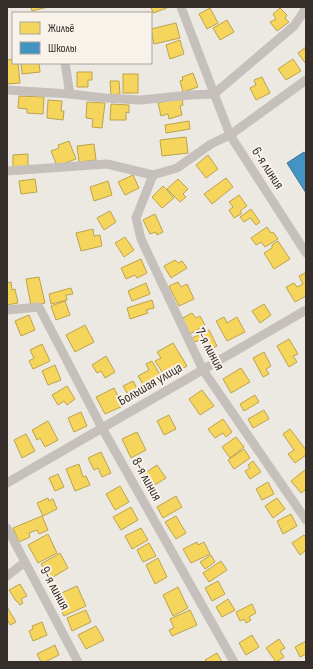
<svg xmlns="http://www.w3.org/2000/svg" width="313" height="669" viewBox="0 0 313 669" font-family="'Sofia Sans Condensed',sans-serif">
<rect width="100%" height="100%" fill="#ece8e2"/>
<g fill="#f6d55c" stroke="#bca34d">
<polygon points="31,7 48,7 32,11"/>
<polygon points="151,7 167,7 167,8 153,13"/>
<polygon points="210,8 218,23 207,29 199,14"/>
<polygon points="280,8 287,15 285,18 289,22 277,31 270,22 276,19 273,14"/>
<polygon points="227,20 234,32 220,40 213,28"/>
<polygon points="176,23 180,38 154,44 151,29"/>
<polygon points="180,40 184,54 170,59 166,45"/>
<polygon points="306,47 306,64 298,53"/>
<polygon points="13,59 13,63 18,63 20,83 7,84 7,60"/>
<polygon points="293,59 301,71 286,80 278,69"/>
<polygon points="21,63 39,63 40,72 22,74"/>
<polygon points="77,72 92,72 92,80 88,80 88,87 77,87"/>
<polygon points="193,73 198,87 183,92 180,81 183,80 182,77"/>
<rect x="123" y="74" width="15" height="19"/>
<polygon points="262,77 270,93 256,100 250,88 256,85 254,80"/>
<polygon points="110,81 119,81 120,94 111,95"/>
<polygon points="19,96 44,97 43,114 27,113 27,109 18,108"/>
<polygon points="182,98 183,105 180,106 182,115 169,119 168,114 161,116 158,103"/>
<polygon points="48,100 62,101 61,111 64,111 63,120 47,118"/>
<polygon points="87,102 105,103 102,128 92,127 93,119 86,118"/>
<polygon points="111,104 129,105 129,113 126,112 126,120 110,120"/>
<polygon points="189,121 190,129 166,133 165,125"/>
<polygon points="186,137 188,153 162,156 160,140"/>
<polygon points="69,141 76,159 57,166 51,151 59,148 58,145"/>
<polygon points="94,144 96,160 79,162 77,146"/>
<polygon points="28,154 28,167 13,168 13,155"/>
<polygon points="208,155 218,169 206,178 196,165"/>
<polygon points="133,175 139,188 125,195 118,182"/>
<polygon points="226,178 233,187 212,204 204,194"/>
<polygon points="35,179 37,192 21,194 19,181"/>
<polygon points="178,179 188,189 183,194 186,197 180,202 167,189"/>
<polygon points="108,181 112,195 94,201 90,187"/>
<polygon points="163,186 174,198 162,208 152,197"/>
<polygon points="239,195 247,206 241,210 241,214 234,218 229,210 233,207 229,202"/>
<polygon points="251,209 260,222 256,225 250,218 244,222 240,217"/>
<polygon points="110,211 116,222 104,230 97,218"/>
<polygon points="155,214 163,232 157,235 156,232 150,234 143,220"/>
<polygon points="267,227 271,233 273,232 278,239 265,247 261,242 256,245 251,238"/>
<polygon points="93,229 94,236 100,235 102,246 81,251 76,233"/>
<polygon points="125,237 134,250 124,257 115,243"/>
<polygon points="278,241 290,259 274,269 264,253 272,248 272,245"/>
<polygon points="141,259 147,273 137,278 135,275 126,279 121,268"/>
<polygon points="175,260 178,263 182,261 187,268 171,278 164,266"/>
<polygon points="305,273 306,276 306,281 305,281 306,283 306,296 295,302 286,287 294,283 297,287 303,284 299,276"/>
<polygon points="39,277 45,303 31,306 26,279"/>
<polygon points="11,282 12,290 15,289 18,303 7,305 7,283"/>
<polygon points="178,282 181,287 187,284 194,299 179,306 169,286"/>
<polygon points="146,283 150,294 132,301 128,291"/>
<polygon points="71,288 73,294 66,295 67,300 51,304 49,294"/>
<polygon points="152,300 154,308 146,310 148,313 130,319 127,308"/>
<polygon points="65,301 70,315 56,320 51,306"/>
<polygon points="264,304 271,315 260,323 252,311"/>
<polygon points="192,313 196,318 200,316 205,325 190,334 181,319"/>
<polygon points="29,315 35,330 21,336 15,321"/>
<polygon points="224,317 227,323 237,317 245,332 227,341 216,321"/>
<polygon points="85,325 94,342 75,352 66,335"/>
<polygon points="209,330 217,346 205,352 200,340 194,342 192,338"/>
<polygon points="289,339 298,354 293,356 297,362 289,367 277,346"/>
<polygon points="173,343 187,366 166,378 155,361 161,358 157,352"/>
<polygon points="42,344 50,361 33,369 29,361 34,358 30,350"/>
<polygon points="264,352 271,366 266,369 269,374 263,377 253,358"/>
<polygon points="106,356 115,372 105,378 101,371 97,373 92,365"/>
<polygon points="152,361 163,380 146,389 138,376 149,370 146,364"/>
<polygon points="55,365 61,380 48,385 42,371"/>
<polygon points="241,368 250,382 231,393 223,379"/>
<polygon points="133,381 140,394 131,400 123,386"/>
<polygon points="67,386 75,399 67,405 64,401 58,405 52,395"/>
<polygon points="114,388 123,406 105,414 96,397"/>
<polygon points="202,390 214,406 200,415 189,399"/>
<polygon points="255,395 259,402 244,411 240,404"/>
<polygon points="264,410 269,419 253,428 248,419"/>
<polygon points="81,412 87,426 74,432 68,418"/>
<polygon points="169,415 176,429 164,435 157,421"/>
<polygon points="223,419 232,432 226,437 223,433 215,438 208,429"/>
<polygon points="48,421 58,440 45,447 40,438 37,440 32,430"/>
<polygon points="290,429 306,450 306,455 295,463 288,454 294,450 283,434"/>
<polygon points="137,432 146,450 131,458 122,439"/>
<polygon points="26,434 35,451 22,458 14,440"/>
<polygon points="236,437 244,447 230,458 222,447"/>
<polygon points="244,449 250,458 234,469 228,460"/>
<polygon points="101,452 111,473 102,477 98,468 94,470 88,458"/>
<polygon points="253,461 261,472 250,479 245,471 250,468 248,465"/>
<polygon points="79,464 83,477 86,476 90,485 75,491 66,469"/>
<polygon points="157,465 166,478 150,488 142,475"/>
<polygon points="306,469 306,489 301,493 291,481"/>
<polygon points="58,474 64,487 55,491 49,478"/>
<polygon points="268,482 274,494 262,500 256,489"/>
<polygon points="120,486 129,502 115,510 106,494"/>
<polygon points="176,496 182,507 163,518 157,507"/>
<polygon points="48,498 49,501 53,499 57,509 43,516 37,503"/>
<polygon points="277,498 285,509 273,518 265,506"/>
<polygon points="131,507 138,520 121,530 113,517"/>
<polygon points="291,514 297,526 283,534 277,521"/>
<polygon points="42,516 48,530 39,534 37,530 29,533 30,537 19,542 13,528"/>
<polygon points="176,516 186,533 176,539 165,522"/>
<polygon points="141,528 148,540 132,549 125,536"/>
<polygon points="48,534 57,553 38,563 28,545"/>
<polygon points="304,535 306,538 306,550 300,555 292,543"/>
<polygon points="197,542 198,545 204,542 210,554 191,563 183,549"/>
<polygon points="149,543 156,556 143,562 137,550"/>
<polygon points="60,553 68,568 50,579 41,564"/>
<polygon points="211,555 215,562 205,569 200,562"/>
<polygon points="158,558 167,577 155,584 146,565"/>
<polygon points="221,561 227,570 209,582 203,573"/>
<polygon points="218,581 225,594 212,601 205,588"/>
<polygon points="20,584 27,596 21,599 23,603 20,605 18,602 16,601 9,590"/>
<polygon points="77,586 86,606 64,616 55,596"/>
<polygon points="178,587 188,608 173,616 163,595"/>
<polygon points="228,599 235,610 222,617 216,607"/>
<polygon points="252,604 256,613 249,617 251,620 246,623 244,619 240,621 236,612"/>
<polygon points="7,607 16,622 10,625 7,619"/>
<polygon points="86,610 91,622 72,631 67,618"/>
<polygon points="190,610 197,625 172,636 169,630 174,628 170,619"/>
<polygon points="42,622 47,635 33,641 29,631 33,629 32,626"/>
<polygon points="96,626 104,640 86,649 78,635"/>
<polygon points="252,635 259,647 246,655 239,643"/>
<polygon points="279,639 285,648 280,651 284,657 276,662 266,648"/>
<polygon points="306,641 306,654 300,657 295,647"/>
<polygon points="55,645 59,655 45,662 41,662 37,654"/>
<polygon points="217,653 222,662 206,662 205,660"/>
</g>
<polygon fill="#4393c3" stroke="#3f7595" points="304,152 306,156 306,193 287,163"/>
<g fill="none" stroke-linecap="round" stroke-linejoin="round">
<g stroke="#c5c0bb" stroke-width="9">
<polyline points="181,7 230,135 306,253"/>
<polyline points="65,63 70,94"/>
<polyline points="7,90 70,94 105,98 141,100 190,95 214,94 294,26 305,10 304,7"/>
<polyline points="7,171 107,164 153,175 177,168 211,144 230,135 306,80"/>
<polyline points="153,175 136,218 141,239 203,370 306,520"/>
<polyline points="7,310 39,307 102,428 234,662"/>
<polyline points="7,483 306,310"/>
<polyline points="7,528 78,662"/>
<polyline points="7,576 25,562"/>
</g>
</g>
<g text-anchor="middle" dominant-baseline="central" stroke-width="4" stroke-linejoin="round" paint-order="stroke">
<g font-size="14" fill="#362e2a" stroke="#f8f3ea">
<text transform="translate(268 168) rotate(57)">6-я линия</text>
<text transform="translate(210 349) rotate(62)">7-я линия</text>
<text transform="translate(150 384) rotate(-30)">Большая улица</text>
<text transform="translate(147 479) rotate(61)">8-я линия</text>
<text transform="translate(55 588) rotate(62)">9-я линия</text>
</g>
</g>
<rect width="313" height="669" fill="none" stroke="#362e2a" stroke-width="16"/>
<rect x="12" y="12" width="140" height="52" fill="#f8f3ea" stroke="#aaa49d"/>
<rect x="20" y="22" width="20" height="12" fill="#f6d55c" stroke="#aaa49d"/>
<text x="48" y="32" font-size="12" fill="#362e2a">Жильё</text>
<rect x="20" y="42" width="20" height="12" fill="#4393c3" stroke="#aaa49d"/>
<text x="48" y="52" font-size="12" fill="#362e2a">Школы</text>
</svg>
